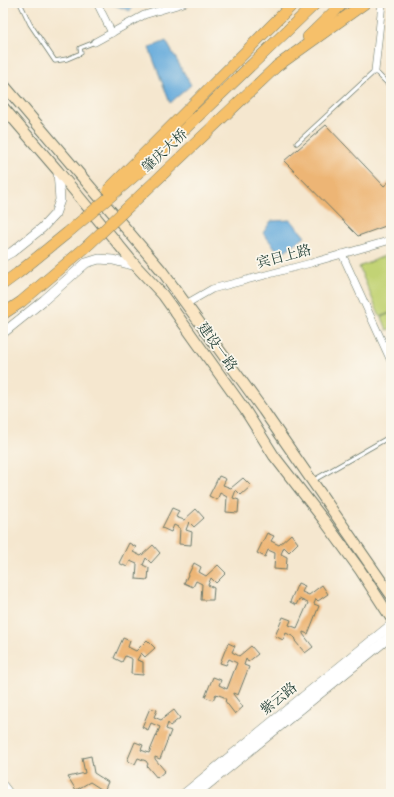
<svg xmlns="http://www.w3.org/2000/svg" width="394" height="797" viewBox="0 0 394 797" font-family="'Libre Bodoni','Noto Serif SC',serif">
<rect width="100%" height="100%" fill="#fbf7ec"/>
<filter id="ink" filterUnits="userSpaceOnUse"><feTurbulence type="fractalNoise" baseFrequency=".025" numOctaves="2"/><feDisplacementMap in="SourceGraphic" scale="8" xChannelSelector="R" yChannelSelector="G"/><feConvolveMatrix kernelMatrix="1 2 1 2 8 2 1 2 1" color-interpolation-filters="sRGB"/></filter>
<filter id="wash" filterUnits="userSpaceOnUse"><feTurbulence type="fractalNoise" baseFrequency=".012" numOctaves="4" result="noise"/><feDisplacementMap in="SourceGraphic" scale="16" xChannelSelector="R" yChannelSelector="G"/><feGaussianBlur stdDeviation="0.9" result="paint"/><feColorMatrix in="noise" values="0 0 0 0 0 0 0 0 0 0 0 0 0 0 0 0 0 1.4 0 .05"/><feComposite in="paint" operator="in"/></filter>
<g filter="url(#wash)">
<rect width="100%" height="100%" fill="#f5e7cf"/>
<g fill="#c2d375" stroke="#708854">
<polygon points="384,256 391,271 391,312 380,317 359,267"/>
<polygon points="391,313 391,329 387,330 382,317"/>
</g>
<g fill="#65aadb" stroke="#427488">
<polygon points="109,3 134,3 130,11"/>
<polygon points="166,41 191,85 170,103 149,48"/>
<polygon points="291,220 305,237 280,254 263,233 271,221"/>
</g>
<g id="blocks">
<g fill="#edb575">
<polygon points="326,125 384,186 391,180 391,224 358,236 284,161"/>
<polygon points="219,476 226,479 223,485 231,488 243,478 251,486 241,495 236,490 233,498 239,500 238,513 226,512 227,497 220,493 217,500 209,496"/>
<polygon points="172,508 179,511 176,517 184,520 196,509 204,518 194,527 189,522 186,530 192,532 191,545 179,544 180,528 174,525 171,532 162,528"/>
<polygon points="267,533 274,536 271,541 279,545 291,534 298,543 289,552 284,547 281,554 287,557 286,570 274,569 275,553 268,550 265,557 257,553"/>
<polygon points="129,543 136,547 133,552 141,556 153,545 160,553 151,563 146,558 143,565 149,568 148,580 136,579 137,564 130,561 127,567 119,563"/>
<polygon points="194,563 201,567 199,572 206,576 218,565 226,573 216,583 211,578 208,585 214,588 213,600 201,600 202,584 196,581 193,587 184,583"/>
<polygon points="298,583 305,586 302,592 309,595 322,585 328,594 318,601 316,599 314,604 319,606 308,634 303,632 303,634 313,647 305,653 295,641 296,639 294,637 286,633 283,640 275,636 283,617 291,620 289,625 297,628 308,603 299,599 296,605 290,602"/>
<polygon points="123,638 130,641 128,647 136,651 147,640 155,648 145,657 141,653 137,660 143,662 143,675 131,674 132,659 125,656 122,662 114,658"/>
<polygon points="228,643 235,646 232,652 239,656 251,646 258,654 248,662 246,659 244,665 249,667 238,695 233,693 233,694 243,707 235,714 225,701 226,700 224,697 216,694 213,700 205,697 213,677 221,680 219,685 227,689 237,663 229,659 226,665 220,663"/>
<polygon points="150,708 157,710 154,717 161,720 174,710 180,718 170,726 168,723 166,729 171,731 160,759 155,757 155,759 165,771 157,778 147,766 148,764 146,761 138,758 135,764 127,761 135,742 143,745 141,750 149,753 160,727 151,723 148,730 142,727"/>
<polygon points="91,756 94,773 108,782 104,791 90,782 76,790 68,777 85,773 82,758"/>
</g>
</g>
</g>
<g filter="url(#ink)">
<use href="#blocks" fill-opacity="0" stroke="#6a786a" stroke-width="1"/>
<g fill="none" stroke-linecap="round" stroke-linejoin="round">
<g stroke="#6a786a" stroke-width="5">
<g id="service">
<polyline points="20,3 30,24 55,61 67,59 81,53 80,48 95,42"/>
<polyline points="297,143 375,71 391,87"/>
<polyline points="314,480 391,436"/>
</g>
</g>
<g stroke="#6a786a" stroke-width="8">
<g id="minor">
<polyline points="97,3 112,33"/>
<polyline points="95,42 144,15 184,3"/>
<polyline points="375,71 382,3"/>
<polyline points="342,254 391,361"/>
<polyline points="186,304 212,289 311,263 391,240"/>
</g>
</g>
<g stroke="#6a786a" stroke-width="10">
<g id="tertiary">
<polyline points="3,257 12,252 42,228 55,214 60,200 58,171"/>
<polyline points="3,333 44,300 86,263 99,259 113,260 136,266"/>
<polyline points="3,786 9,794"/>
<polyline points="184,794 391,625"/>
<polyline points="196,794 391,636"/>
</g>
</g>
<g stroke="#6a786a" stroke-width="12">
<g id="secondary">
<polyline points="3,84 162,271 263,410 391,595"/>
<polyline points="3,107 58,171 136,266 163,295 245,410 274,456 323,519 360,570 391,618"/>
</g>
</g>
<g stroke="#6a786a" stroke-width="12">
<g id="primary">
<polyline points="308,37 343,3"/>
<polyline points="277,66 365,3"/>
<polyline points="3,284 18,273 66,234"/>
</g>
</g>
<use href="#service" stroke="#fff" stroke-width="3.5"/>
<use href="#minor" stroke="#fff" stroke-width="7"/>
<use href="#tertiary" stroke="#fff" stroke-width="9"/>
<use href="#secondary" stroke="#fbe6c4" stroke-width="10"/>
<use href="#primary" stroke="#f6c06b" stroke-width="11"/>
<g stroke="#6a786a" stroke-width="12" stroke-linecap="butt">
<g id="primary-bridge">
<polyline points="108,190 294,3"/>
<polyline points="66,234 145,167 316,3"/>
<polyline points="3,314 21,302 86,247 277,66"/>
</g>
</g>
<use href="#primary-bridge" stroke="#f6c06b" stroke-width="11"/>
</g>
</g>
<g text-anchor="middle" dominant-baseline="central" stroke-width="3.5" stroke-linejoin="round" paint-order="stroke">
<g font-size="14" fill="#1f3d34" stroke="#fbf7ec">
<text transform="translate(165 151) rotate(-43)">肇庆大桥</text>
<text transform="translate(284 257) rotate(-15)">宾日上路</text>
<text transform="translate(217 347) rotate(54)">建设一路</text>
<text transform="translate(279 699) rotate(-39)">紫云路</text>
</g>
</g>
<rect width="394" height="797" fill="none" stroke="#fbf7ec" stroke-width="16"/>
</svg>
